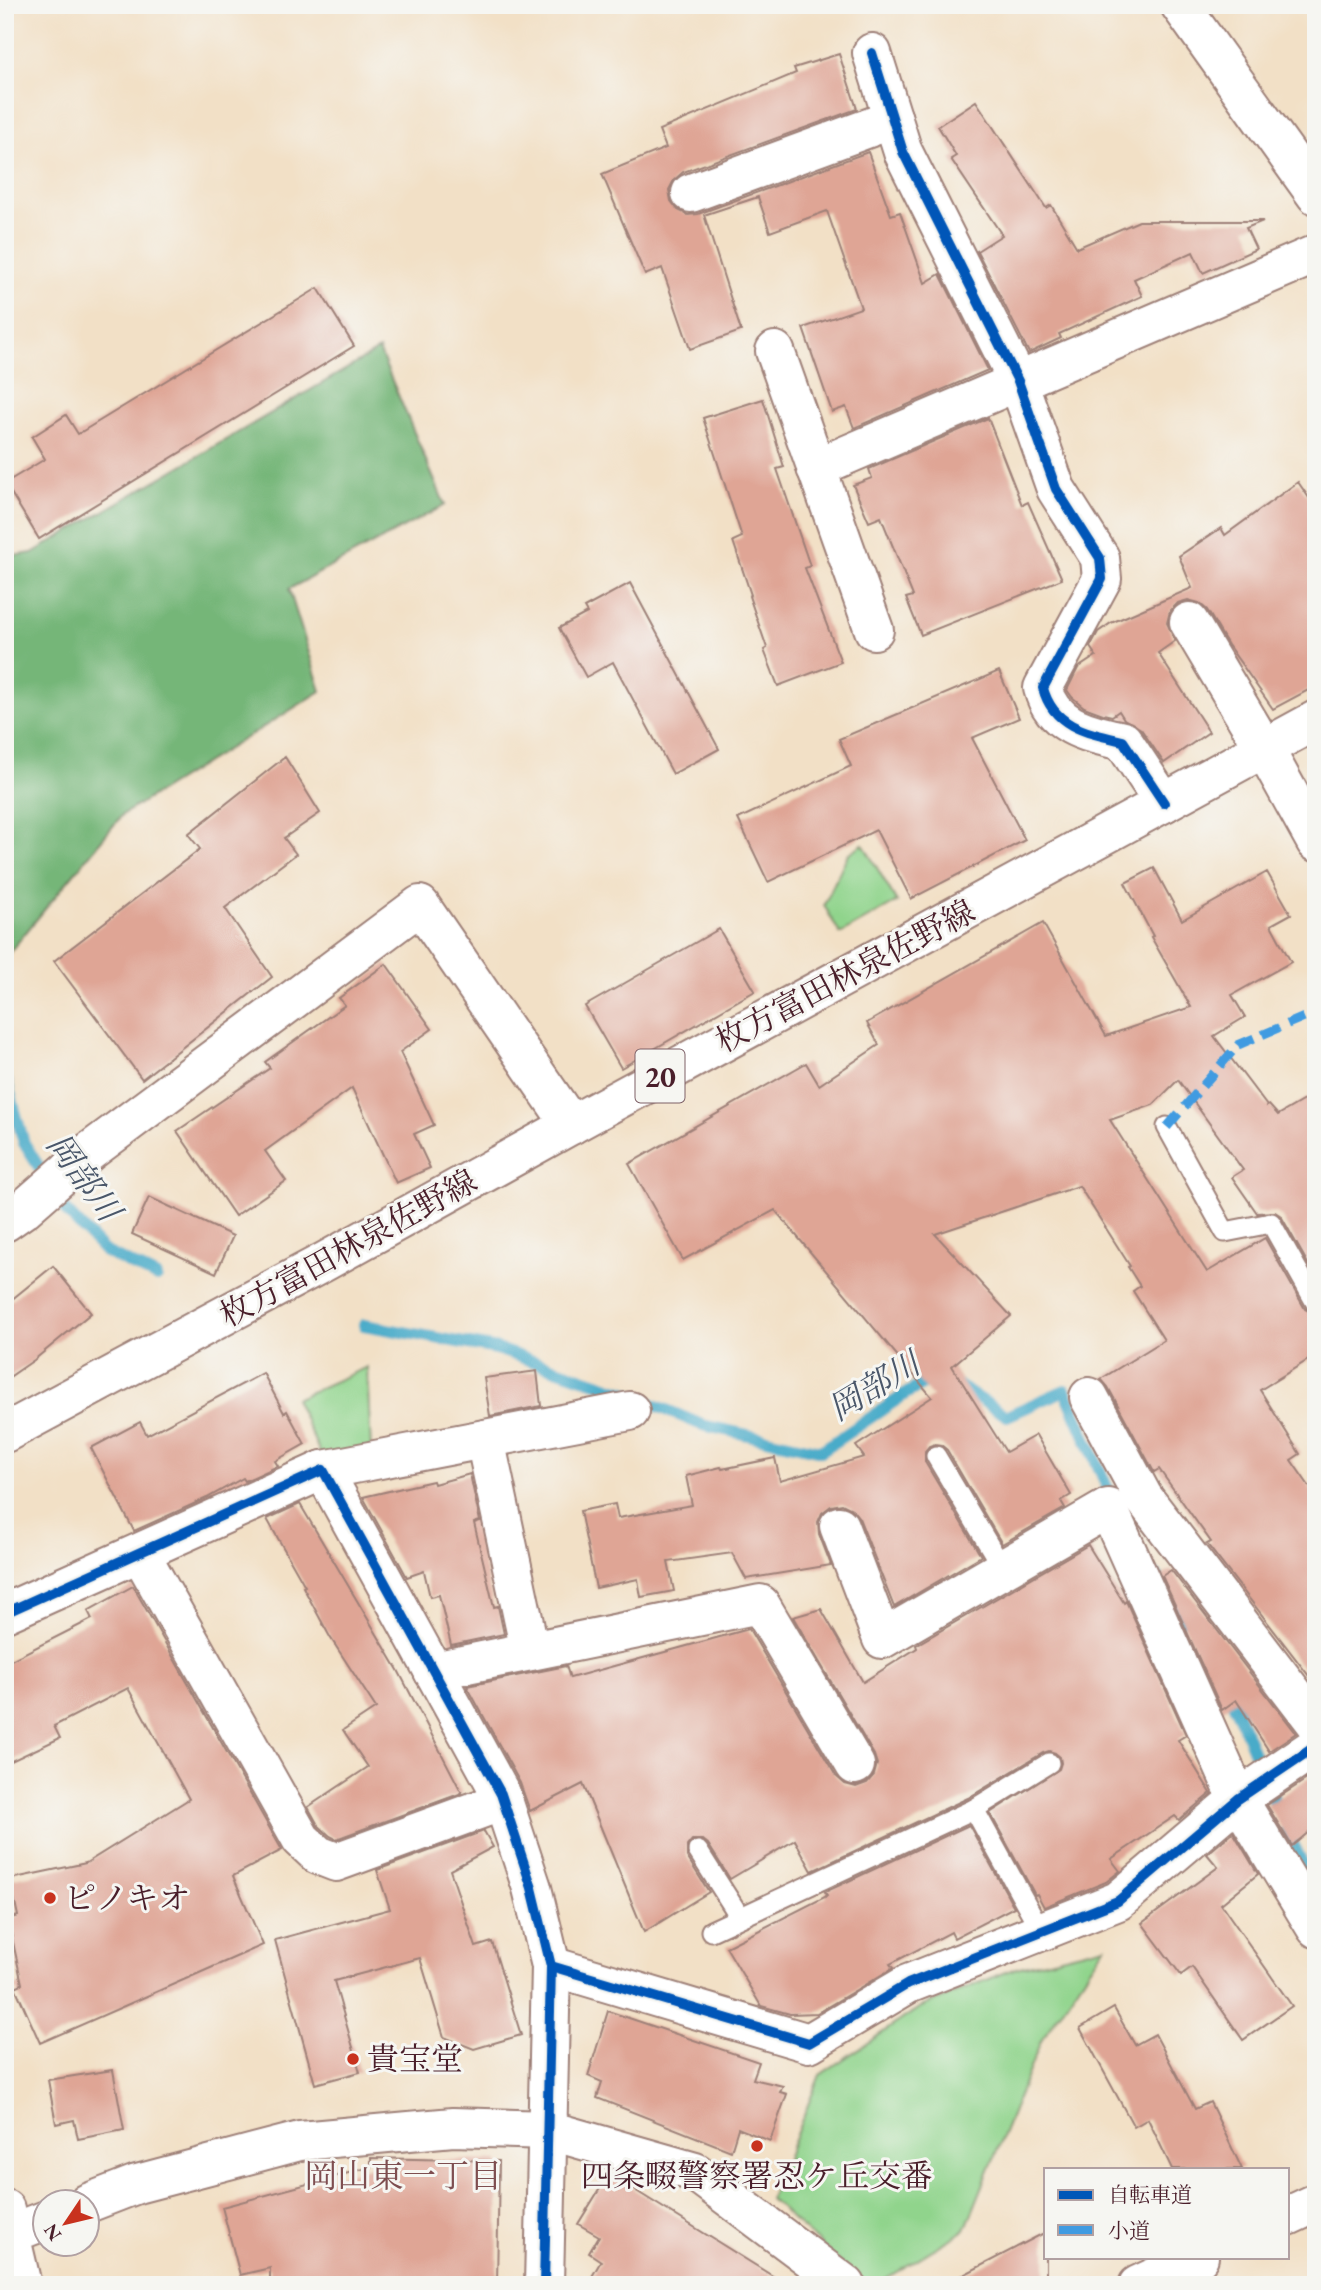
<svg xmlns="http://www.w3.org/2000/svg" width="1321" height="2290" viewBox="0 0 1321 2290" font-family="'EB Garamond','Noto Serif JP',serif">
<rect width="100%" height="100%" fill="#f6f6f2"/>
<filter id="ink" filterUnits="userSpaceOnUse"><feTurbulence type="fractalNoise" baseFrequency=".0143" numOctaves="2"/><feDisplacementMap in="SourceGraphic" scale="14" xChannelSelector="R" yChannelSelector="G"/><feConvolveMatrix kernelMatrix="1 2 1 2 8 2 1 2 1" color-interpolation-filters="sRGB"/></filter>
<filter id="wash" filterUnits="userSpaceOnUse"><feTurbulence type="fractalNoise" baseFrequency=".00686" numOctaves="4" result="noise"/><feDisplacementMap in="SourceGraphic" scale="28" xChannelSelector="R" yChannelSelector="G"/><feGaussianBlur stdDeviation="1.57" result="paint"/><feColorMatrix in="noise" values="0 0 0 0 0 0 0 0 0 0 0 0 0 0 0 0 0 1.4 0 .05"/><feComposite in="paint" operator="in"/></filter>
<g filter="url(#wash)">
<rect width="100%" height="100%" fill="#f2e0c6"/>
<g fill="#90d48c" stroke="#6d7a5c" stroke-width="2">
<polygon points="863,844 897,902 840,934 824,905 848,854"/>
<polygon points="367,1367 371,1450 323,1459 295,1399"/>
<polygon points="1105,1946 1041,2041 965,2230 875,2285 865,2285 770,2199 820,2075 919,2008 1016,1968"/>
</g>
<polygon fill="#74b678" stroke="#5f6a52" stroke-width="2" points="379,350 445,505 289,589 321,691 122,815 5,958 5,557 32,553"/>
<g fill="none" stroke-linecap="round" stroke-linejoin="round">
<g stroke="#4aabc9" stroke-width="12">
<polyline points="5,1075 24,1143 67,1212 104,1251 157,1277"/>
<polyline points="364,1325 497,1349 624,1392 702,1425 821,1451 907,1393 934,1378"/>
<polyline points="956,1384 1007,1416 1065,1390 1114,1503"/>
<polyline points="1157,1576 1184,1620"/>
<polyline points="1225,1690 1233,1703 1280,1814"/>
<polyline points="1287,1831 1316,1891"/>
</g>
</g>
<g id="blocks">
<g fill="#dfa595">
<polygon points="839,54 857,109 683,172 674,180 669,190 671,201 678,210 688,215 698,214 868,152 891,215 900,212 925,283 940,274 988,370 854,428 846,407 832,412 803,328 861,308 827,211 770,232 758,197 704,215 741,331 690,349 662,268 645,275 602,174 666,148 659,130 796,73 794,68"/>
<polygon points="976,101 1046,208 1051,205 1077,248 1139,221 1263,221 1246,228 1256,249 1203,273 1193,252 1134,279 1142,296 1059,334 1061,338 1029,353 977,251 1002,235 951,159 956,156 938,126"/>
<polygon points="318,288 354,346 39,539 5,483 45,459 32,437 66,415 78,434"/>
<polygon points="763,399 784,467 777,469 810,566 805,568 841,662 778,686 764,650 767,648 749,596 751,595 733,541 742,537 703,418"/>
<polygon points="988,418 1022,505 1028,502 1062,579 921,635 906,598 913,596 881,517 869,522 853,485 872,478 869,469"/>
<polygon points="1298,482 1316,508 1316,686 1273,709 1228,645 1207,610 1199,603 1188,600 1178,603 1170,611 1167,623 1175,641 1158,653 1209,732 1164,763 1141,729 1124,719 1119,711 1112,716 1103,714 1084,707 1072,697 1067,690 1078,668 1096,656 1090,647 1098,632 1111,623 1192,588 1179,556 1221,528 1225,535"/>
<polygon points="630,583 719,749 673,774 613,662 586,677 559,628 587,613 584,608"/>
<polygon points="999,671 1019,718 972,738 1025,840 911,899 876,830 768,882 738,819 851,766 839,739"/>
<polygon points="285,757 320,813 284,838 296,854 225,908 272,977 142,1079 54,961 200,849 188,834"/>
<polygon points="1154,868 1182,920 1267,872 1291,914 1271,925 1291,962 1232,995 1245,1017 1214,1036 1267,1106 1269,1105 1278,1115 1316,1093 1316,1278 1281,1216 1275,1212 1257,1213 1232,1177 1243,1170 1178,1080 1153,1105 1110,1120 1207,1272 1265,1238 1305,1309 1316,1315 1316,1355 1260,1390 1300,1454 1291,1460 1316,1496 1316,1685 1207,1544 1211,1542 1159,1469 1154,1472 1108,1387 1101,1379 1164,1340 1133,1291 1140,1286 1128,1267 1130,1266 1079,1186 935,1234 1011,1316 952,1366 1006,1452 1036,1435 1071,1495 1061,1501 1065,1508 1002,1544 947,1450 941,1445 935,1444 929,1446 925,1451 925,1462 981,1556 894,1607 859,1518 852,1509 842,1504 831,1506 822,1513 818,1522 819,1534 831,1565 746,1579 732,1553 668,1562 674,1591 641,1597 638,1579 596,1588 580,1511 615,1504 618,1518 692,1505 686,1476 721,1467 722,1469 775,1458 780,1481 864,1457 856,1446 932,1397 775,1210 683,1260 629,1164 806,1063 819,1085 879,1045 867,1023 1043,923 1106,1036 1191,1007 1151,937 1153,936 1125,883"/>
<polygon points="719,929 755,991 621,1068 585,1006"/>
<polygon points="386,964 432,1029 400,1052 434,1125 414,1134 430,1168 396,1183 352,1088 265,1151 286,1181 235,1216 177,1131 270,1068 265,1062 345,1005 339,998"/>
<polygon points="149,1197 233,1236 216,1273 132,1234"/>
<polygon points="53,1266 91,1313 34,1360 5,1380 5,1305"/>
<polygon points="537,1371 541,1406 490,1416 484,1378"/>
<polygon points="263,1373 284,1413 287,1411 305,1444 275,1461 278,1466 245,1481 243,1478 207,1498 134,1531 91,1448 140,1422 147,1435"/>
<polygon points="470,1474 480,1521 474,1523 494,1607 498,1606 504,1634 451,1645 439,1595 430,1597 424,1571 407,1577 363,1497 433,1481 434,1484"/>
<polygon points="300,1504 398,1670 462,1793 336,1839 330,1836 318,1825 308,1807 368,1767 343,1730 376,1708 330,1637 303,1587 305,1586 267,1519"/>
<polygon points="1088,1545 1124,1603 1126,1601 1186,1735 1178,1740 1211,1793 1179,1820 1175,1816 1111,1859 1120,1871 1106,1882 1044,1907 1037,1894 1035,1895 990,1813 1059,1769 1061,1763 1060,1757 1055,1753 1049,1751 1043,1753 968,1798 812,1871 795,1840 730,1879 708,1844 703,1840 692,1840 687,1846 687,1857 709,1892 644,1932 583,1784 530,1811 520,1783 467,1686 566,1666 570,1678 749,1629 836,1776 845,1784 856,1787 867,1783 874,1775 877,1764 874,1755 793,1617 821,1609 863,1682 917,1648 916,1645"/>
<polygon points="1171,1570 1296,1733 1269,1751 1236,1700 1222,1710 1162,1576"/>
<polygon points="133,1586 282,1850 233,1876 263,1945 40,2043 15,1987 22,1984 8,1919 18,1916 10,1879 86,1863 189,1799 128,1688 54,1726 60,1738 5,1764 5,1663 92,1619 88,1611"/>
<polygon points="1316,1773 1316,1826 1292,1846 1267,1805"/>
<polygon points="969,1825 1014,1907 954,1938 951,1932 890,1964 893,1968 817,2013 790,2014 761,2006 726,1947 825,1897 827,1895 825,1892"/>
<polygon points="484,1831 493,1847 450,1870 476,1947 492,1942 521,2035 474,2049 444,2037 420,1958 334,1981 360,2072 315,2084 275,1940 390,1909 377,1870"/>
<polygon points="1233,1832 1258,1874 1221,1904 1292,2006 1243,2040 1192,1967 1181,1975 1142,1923 1218,1867 1207,1854"/>
<polygon points="1114,2008 1135,2045 1155,2034 1195,2109 1210,2102 1242,2169 1172,2169 1148,2119 1134,2127 1080,2028"/>
<polygon points="608,2011 759,2062 753,2079 783,2086 780,2092 787,2094 770,2141 738,2128 731,2151 597,2098 602,2082 588,2076"/>
<polygon points="113,2070 124,2130 78,2139 74,2120 56,2124 48,2080"/>
<polygon points="371,2158 499,2161 497,2285 270,2285 270,2268 240,2275 222,2207 371,2167"/>
<polygon points="609,2174 787,2285 587,2285 601,2261 589,2253 599,2236 578,2224"/>
<polygon points="1046,2232 1046,2285 944,2285"/>
</g>
</g>
</g>
<g filter="url(#ink)">
<use href="#blocks" fill-opacity="0" stroke="#9e8078" stroke-width="2"/>
<g fill="none" stroke-linecap="round" stroke-linejoin="round">
<g stroke="#9e8078" stroke-width="23">
<g id="lane">
<polyline points="1167,1127 1225,1232 1271,1223 1316,1303"/>
<polyline points="936,1456 1003,1569"/>
<polyline points="974,1809 1041,1931"/>
<polyline points="698,1851 740,1917"/>
<polyline points="711,1931 974,1809 1049,1763"/>
</g>
</g>
<g stroke="#9e8078" stroke-width="42">
<g id="street">
<path d="M872,53L903,152L1018,381L1056,489L1100,558L1102,579L1043,688C1053,727 1088,733 1123,741L1164,803"/>
<polyline points="691,193 893,119"/>
<polyline points="775,351 874,630"/>
<polyline points="816,468 1316,254"/>
<polyline points="1189,622 1264,748 1316,842"/>
<polyline points="5,1222 25,1208 89,1152 420,905 571,1125"/>
<polyline points="1089,1397 1143,1497 1316,1723"/>
<polyline points="485,1439 530,1651"/>
<polyline points="323,1470 630,1411"/>
<polyline points="839,1526 882,1639 1108,1508 1238,1799 1316,1928"/>
<polyline points="140,1553 301,1839 318,1855 336,1862 503,1801"/>
<polyline points="5,1613 323,1470 501,1794 532,1888 551,1966 544,2285"/>
<polyline points="433,1671 760,1604 855,1765"/>
<polyline points="551,1966 809,2043 908,1984 1118,1901 1238,1799 1316,1746"/>
</g>
</g>
<g stroke="#9e8078" stroke-width="42">
<g id="secondary">
<polyline points="1180,5 1316,195"/>
<polyline points="88,2203 137,2184 300,2141 453,2127 548,2130 695,2172 846,2285"/>
<polyline points="1288,2216 1316,2203"/>
<polyline points="22,2285 10,2234 46,2220"/>
<polyline points="1138,2285 1199,2257"/>
</g>
</g>
<g stroke="#9e8078" stroke-width="42">
<g id="primary">
<polyline points="5,1433 324,1262 571,1125 1316,720"/>
<polyline points="5,2209 10,2234 5,2236"/>
</g>
</g>
<use href="#lane" stroke="#fff" stroke-width="19"/>
<use href="#street" stroke="#fff" stroke-width="38"/>
<use href="#secondary" stroke="#fff" stroke-width="38"/>
<use href="#primary" stroke="#fff" stroke-width="38"/>
<polyline stroke="#409be1" stroke-width="9" stroke-dasharray="18 9" stroke-linecap="butt" points="1167,1127 1238,1045 1316,1012"/>
<g stroke="#f6f6f2" stroke-width="15">
<g id="cycleway">
<path d="M872,53L903,152L1018,381L1056,489L1100,558L1102,579L1043,688C1053,727 1088,733 1123,741L1164,803"/>
<polyline points="5,1613 323,1470 501,1794 532,1888 551,1966 544,2285"/>
<polyline points="551,1966 809,2043 908,1984 1118,1901 1238,1799 1316,1746"/>
</g>
</g>
<use href="#cycleway" stroke="#0057b8" stroke-width="10"/>
</g>
</g>
<g fill="#c8321e" stroke="#f6f6f2" stroke-width="2.5">
<circle cx="50" cy="1898" r="7"/>
<circle cx="353" cy="2059" r="7"/>
<circle cx="757" cy="2146" r="7"/>
</g>
<g text-anchor="middle" dominant-baseline="central" stroke-width="6" stroke-linejoin="round" paint-order="stroke">
<rect fill="#f6f6f2" stroke="#7e6067" stroke-width="2" x="635.5" y="1049.5" width="49" height="53" rx="5"/>
<g font-size="30" font-weight="bold" fill="#4a1f2b">
<text x="660" y="1076">20</text>
</g>
<g font-size="32" fill="#4a1f2b" stroke="#f6f6f2">
<text transform="translate(845 976) rotate(-28)">枚方富田林泉佐野線</text>
<text transform="translate(348 1248) rotate(-29)">枚方富田林泉佐野線</text>
</g>
<g font-size="32" fill="#4a1f2b" stroke="#f6f6f2" text-anchor="start">
<text x="64" y="1898">ピノキオ</text>
<text x="367" y="2059">貴宝堂</text>
<text x="757" y="2176" text-anchor="middle">四条畷警察署忍ケ丘交番</text>
</g>
<g font-size="33" font-style="italic" fill="#4a576a" stroke="#f6f6f2">
<text transform="translate(84 1177) rotate(54)">岡部川</text>
<text transform="translate(874 1386) rotate(-31)">岡部川</text>
</g>
<g font-size="33" fill="#7e4e50" stroke="#f6f6f2">
<text x="403" y="2175">岡山東一丁目</text>
</g>
</g>
<rect width="1321" height="2290" fill="none" stroke="#f6f6f2" stroke-width="28"/>
<rect x="1044" y="2168" width="245" height="91" fill="#f6f6f2" stroke="#b1a0a2" stroke-width="2"/>
<rect x="1058" y="2190" width="35" height="10" fill="#0057b8" stroke="#b1a0a2" stroke-width="2"/>
<text x="1108" y="2202" font-size="21" fill="#4a1f2b">自転車道</text>
<rect x="1058" y="2225" width="35" height="10" fill="#409be1" stroke="#b1a0a2" stroke-width="2"/>
<text x="1108" y="2238" font-size="21" fill="#4a1f2b">小道</text>
<g transform="translate(66 2223) rotate(235)"><circle r="33" fill="#f6f6f2" stroke="#b1a0a2" stroke-width="2"/>
<path d="M0-5L12 26L0 18L-12 26Z" fill="#c8321e"/>
<text y="-10" font-size="19" font-weight="bold" text-anchor="middle" fill="#4a1f2b">N</text>
</g>
</svg>
